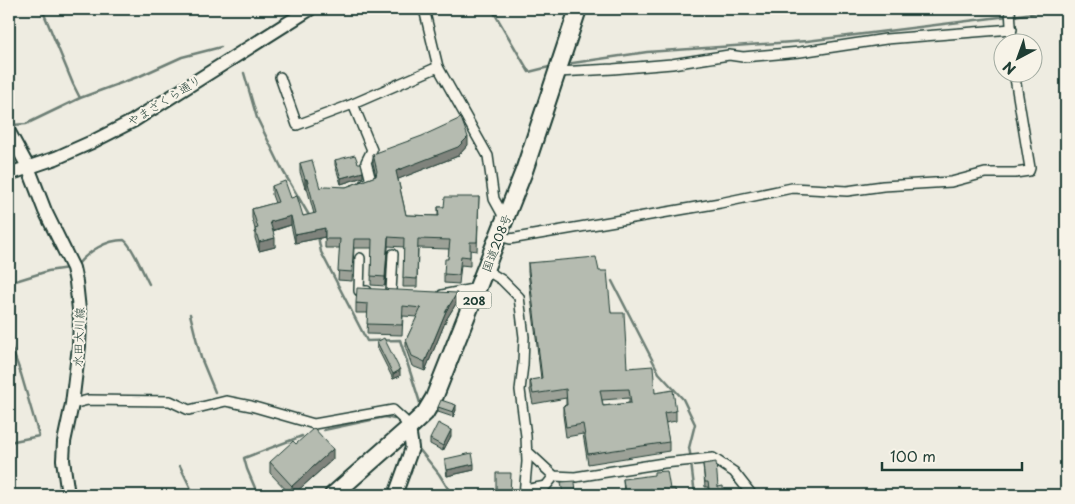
<svg xmlns="http://www.w3.org/2000/svg" width="1075" height="504" viewBox="0 0 1075 504" font-family="'Playpen Sans','Klee One',sans-serif">
<rect width="100%" height="100%" fill="#eeece1"/>
<filter id="ink" filterUnits="userSpaceOnUse"><feTurbulence type="fractalNoise" baseFrequency=".02" numOctaves="2"/><feDisplacementMap in="SourceGraphic" scale="10" xChannelSelector="R" yChannelSelector="G"/><feConvolveMatrix kernelMatrix="1 2 1 2 8 2 1 2 1" color-interpolation-filters="sRGB"/></filter>
<g filter="url(#ink)">
<g fill="none" stroke-linecap="round" stroke-linejoin="round">
<g stroke="#6c7e74" stroke-width="2.5">
<polyline points="42,9 73,84 80,98"/>
<polyline points="492,9 529,72 553,66"/>
<polyline points="1013,16 1057,9"/>
<polyline points="566,64 647,52 807,41 1008,16"/>
<polyline points="244,73 257,118 283,171 310,217"/>
<polyline points="12,125 26,124 80,98 140,76 182,57 221,47"/>
<polyline points="318,236 321,252 367,341 400,340 421,406"/>
<path d="M77,265C89,251 106,240 124,240C133,246 143,273 149,284"/>
<polyline points="612,281 659,373 683,399 695,424 689,448 691,458"/>
<polyline points="9,283 48,271 68,268"/>
<polyline points="190,314 201,358 215,392"/>
<polyline points="9,341 21,374 39,436 9,442"/>
<polyline points="324,430 385,417 394,419"/>
<polyline points="419,449 439,474 452,495"/>
<polyline points="691,463 695,495"/>
<polyline points="180,466 194,495"/>
<polyline points="258,495 247,469 244,458 302,436"/>
</g>
<g stroke="#1f3d34" stroke-width="12">
<g id="street">
<polyline points="424,9 438,67 488,156 494,199 505,219"/>
<polyline points="1010,9 1012,42"/>
<polyline points="558,72 613,69 672,64 729,55 743,57 800,52 886,39 1012,29"/>
<polyline points="280,77 297,125 353,104 438,67"/>
<polyline points="353,104 372,150 366,162 371,181 364,184"/>
<polyline points="499,236 510,239 720,203 792,188 847,191 883,186 951,182 985,173 1015,173 1029,171 1030,168 1014,72"/>
<polyline points="360,258 359,291 367,291"/>
<polyline points="486,270 502,280 519,297 524,337 523,365 520,390 526,436 527,462 524,495"/>
<polyline points="391,292 393,254"/>
<polyline points="442,295 478,288"/>
<polyline points="72,404 88,400 170,401 189,410 226,401 251,406 314,424 393,410 404,420 409,428"/>
<polyline points="527,451 554,476 575,477 664,463 713,458 734,472 752,495"/>
<polyline points="525,490 546,486 554,476"/>
</g>
</g>
<g stroke="#1f3d34" stroke-width="16">
<g id="secondary">
<polyline points="9,132 28,167 45,211 73,268 76,282 80,319 79,346 72,404 64,442 63,460 68,495"/>
<polyline points="9,174 56,158 92,142 133,121 310,9"/>
<polyline points="395,495 412,448 409,428"/>
</g>
</g>
<g stroke="#1f3d34" stroke-width="20">
<polyline id="highway" points="333,495 409,428 425,413 434,398 524,171 578,9"/>
</g>
<use href="#street" stroke="#f7f3e8" stroke-width="9"/>
<use href="#secondary" stroke="#f7f3e8" stroke-width="12"/>
<use href="#highway" stroke="#f7f3e8" stroke-width="16"/>
</g>
<g fill="#9ca197" stroke="#1f3d34" fill-rule="evenodd">
<polygon points="468,145 458,156 398,179 406,215 438,216 438,207 444,207 479,197 477,251 470,250 470,266 461,265 459,284 444,283 444,274 448,259 449,249 418,248 417,287 403,287 404,247 388,246 385,286 371,285 372,248 354,248 352,281 338,280 340,248 325,248 325,237 295,243 291,225 273,231 275,247 259,251 255,238 255,229 252,218 252,209 275,203 272,195 272,186 291,198 303,216 314,214 307,188 305,188 300,172 300,163 320,188 346,187 376,176 373,163 373,154"/>
<polygon points="335,160 358,163 363,177 341,184 335,165"/>
<path d="M528,263L599,271L627,368L676,411V421L665,423L669,442V451L588,464L583,434L566,437L563,415V406L566,405V398L533,404L530,390V380L541,379L528,272ZM629,398V403L603,406L602,400Z"/>
<polygon points="457,302 446,320 425,371 412,366 406,349 406,340 417,317 403,316 402,335 367,334 368,313 356,313 356,303"/>
<polygon points="377,342 400,376 393,379 377,347"/>
<polygon points="438,407 456,410 453,417 438,412"/>
<polygon points="451,436 443,451 430,444 430,439"/>
<polygon points="296,444 333,459 293,495 291,495 270,473 270,462"/>
<polygon points="445,459 474,470 447,476 445,464"/>
<polygon points="703,464 718,487 724,495 709,495 708,487 705,487"/>
<polygon points="623,479 670,489 676,495 652,495 652,494 643,495 624,495"/>
</g>
<g fill="#7f837b" stroke="#1f3d34">
<polygon points="468,137 468,145 458,156 396,180 396,171"/>
<polygon points="363,172 363,177 341,184 341,178"/>
<rect x="305" y="179" width="2" height="9"/>
<polygon points="291,216 291,225 270,231 270,222"/>
<polygon points="325,228 325,237 295,243 295,234"/>
<polygon points="388,237 388,246 385,286 385,277"/>
<polygon points="275,238 275,247 259,251 259,242"/>
<polygon points="457,293 457,302 446,320 425,371 425,362 446,311"/>
<polygon points="400,370 400,376 393,379 393,374"/>
<polygon points="456,405 456,410 453,417 453,412"/>
<polygon points="451,430 451,436 443,451 443,446"/>
<polygon points="333,449 333,459 293,495 292,495 292,486"/>
<polygon points="474,464 474,470 447,476 447,470"/>
</g>
<g fill="#b5bbb0" stroke="#1f3d34" fill-rule="evenodd">
<polygon points="461,118 468,137 458,147 396,171 406,215 439,216 438,207 444,207 445,197 479,197 477,242 470,242 470,257 461,256 459,275 444,274 445,259 448,259 450,240 418,239 417,279 403,278 404,238 388,237 385,277 371,276 372,239 354,239 352,272 338,271 340,239 325,239 325,228 295,234 291,216 270,222 275,238 259,242 255,229 258,228 252,209 278,202 272,186 285,181 291,198 297,196 303,216 316,213 307,179 305,179 300,163 312,160 320,188 326,186 346,187 376,176 377,171 373,154 422,136"/>
<polygon points="355,155 358,163 361,163 363,172 341,178 335,160"/>
<path d="M596,257L599,271H607L611,313H624L627,368L653,366L655,393L673,390L676,411L664,413L669,442L588,454L583,424L566,427L563,406L567,405L566,389L533,394L530,380L542,378L528,263ZM629,389L631,403L603,406L600,390Z"/>
<polygon points="357,288 457,293 446,311 425,362 412,356 406,340 421,308 403,306 402,325 367,324 368,304 356,303"/>
<polygon points="384,338 400,370 393,374 377,342"/>
<polygon points="441,400 456,405 453,412 438,407"/>
<polygon points="438,423 451,430 443,446 430,439"/>
<polygon points="314,428 333,449 292,486 270,462 293,441 296,444"/>
<polygon points="472,453 474,464 447,470 445,459"/>
<polygon points="716,462 718,487 723,486 724,495 710,495 708,482 705,482 703,464"/>
<polygon points="667,471 670,489 675,489 676,495 652,495 652,489 625,493 623,479 654,475 654,472"/>
<polygon points="496,473 511,473 510,495 498,495 498,493 496,493"/>
<polygon points="575,481 576,495 563,495 561,482"/>
<polygon points="741,490 742,495 730,495 730,492"/>
</g>
</g>
<g text-anchor="middle" dominant-baseline="central" stroke-width="4" stroke-linejoin="round" paint-order="stroke">
<rect fill="#f7f3e8" stroke="#60746a" stroke-width="1" x="456.5" y="291.5" width="35" height="17" rx="4"/>
<g font-size="11" font-weight="bold" fill="#1f3d34">
<text x="474" y="300">208</text>
</g>
<g font-size="12" fill="#1f3d34" stroke="#f7f3e8">
<text transform="translate(164 100) rotate(-32)">やまざくら通り</text>
<text transform="translate(496 243) rotate(-69)">国道208号</text>
<text transform="translate(78 337) rotate(-88)">水田大川線</text>
</g>
</g>
<rect width="1075" height="504" fill="none" stroke="#f7f3e8" stroke-width="30"/>
<rect x="15" y="15" width="1045" height="474" fill="none" stroke="#1f3d34" stroke-width="2" filter="url(#ink)"/>
<g transform="translate(1018 58) rotate(221)"><circle r="24" fill="#f7f3e8" stroke="#a1aaa0"/>
<path d="M0-4L9 19L0 12L-9 19Z" fill="#1f3d34"/>
<text y="-8" font-size="14" font-weight="bold" text-anchor="middle" fill="#1f3d34">N</text>
</g>
<path d="M882 462v8h140v-8" fill="none" stroke="#1f3d34" stroke-width="2.5"/>
<text x="890" y="462" font-size="15" fill="#1f3d34" stroke="#f7f3e8" stroke-width="4" paint-order="stroke">100 m</text>
</svg>
